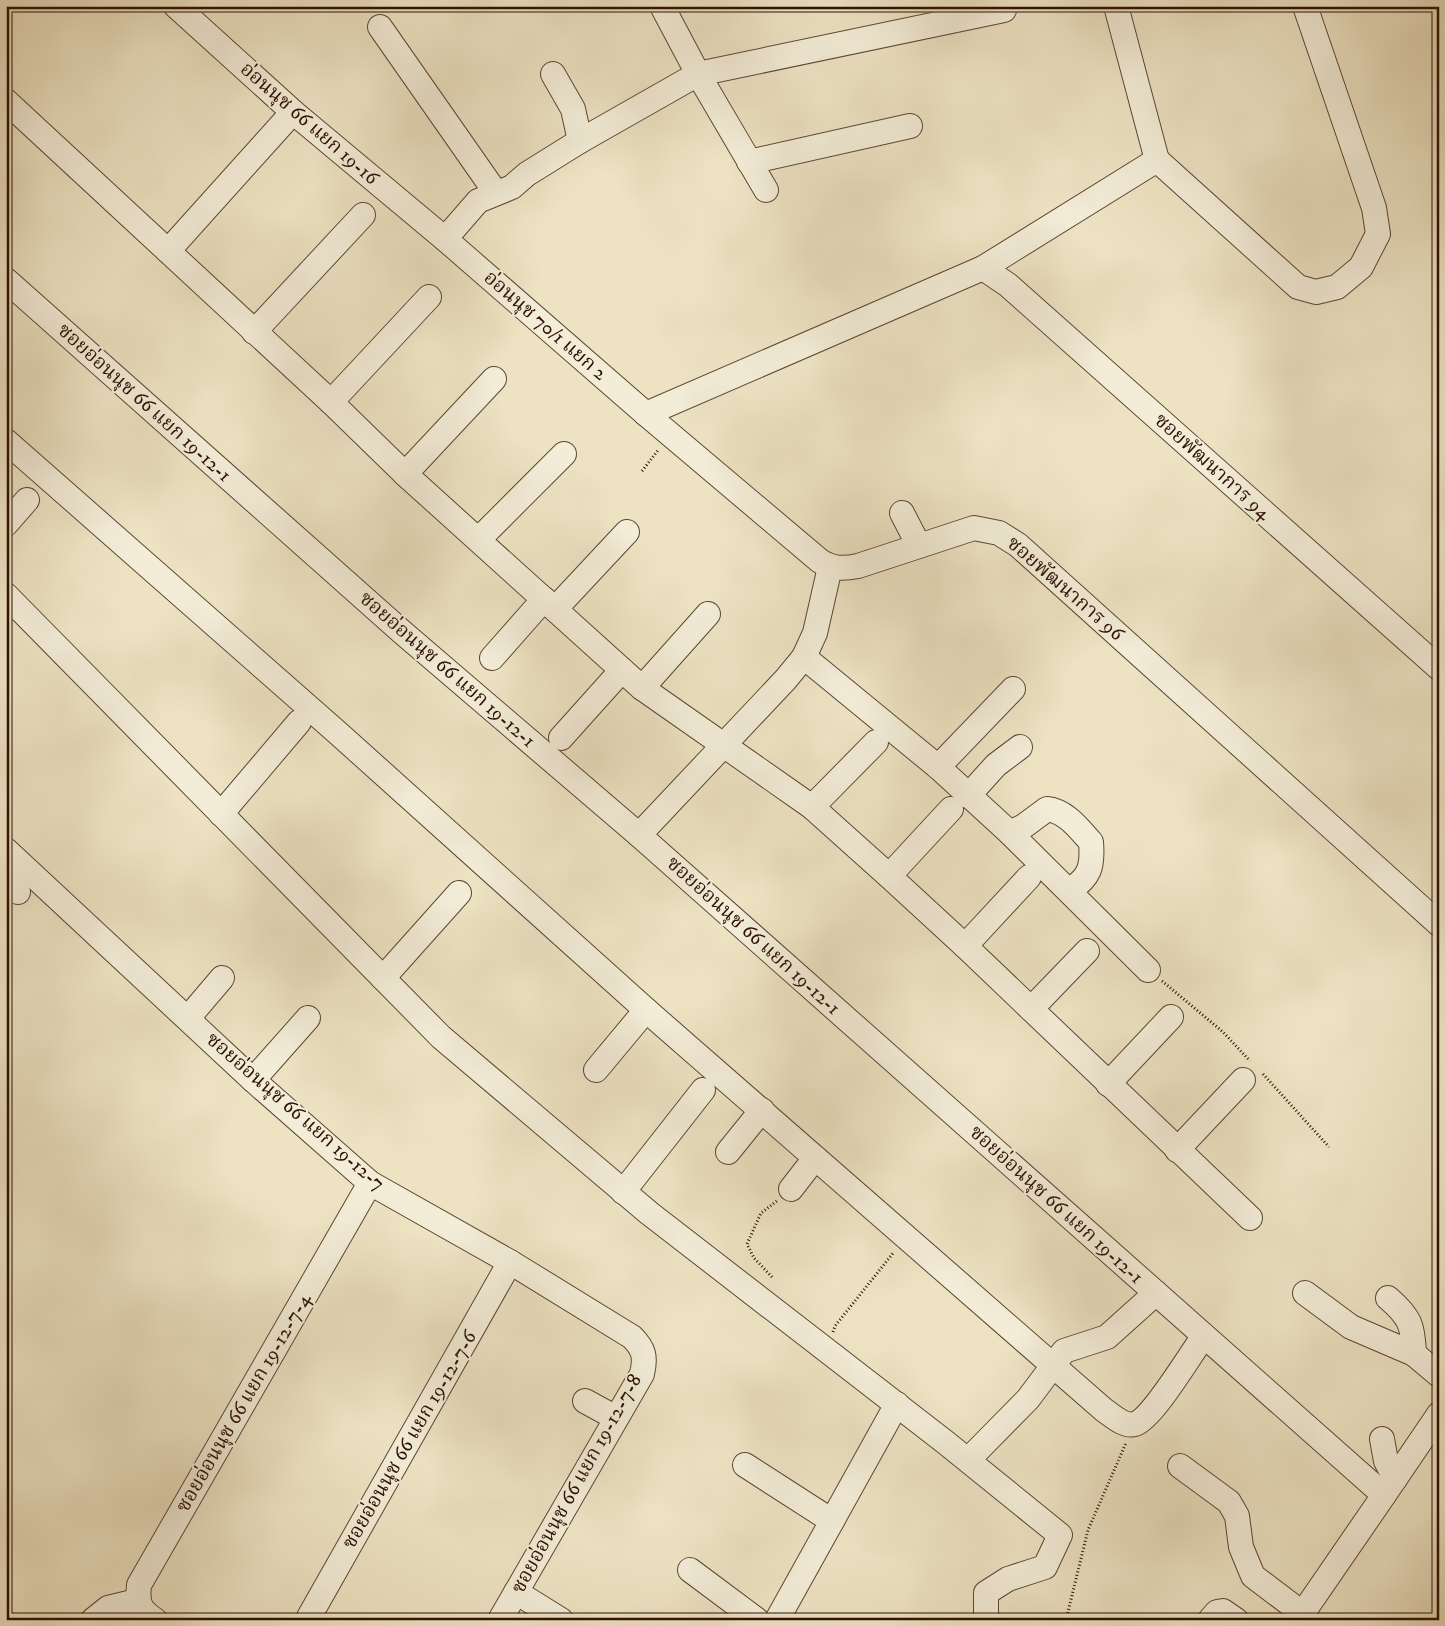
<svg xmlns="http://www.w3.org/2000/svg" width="1445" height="1626" viewBox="0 0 1445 1626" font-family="'IM FELL DW Pica','Noto Serif Thai',serif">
<rect width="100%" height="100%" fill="#ede3c3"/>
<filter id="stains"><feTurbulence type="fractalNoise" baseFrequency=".004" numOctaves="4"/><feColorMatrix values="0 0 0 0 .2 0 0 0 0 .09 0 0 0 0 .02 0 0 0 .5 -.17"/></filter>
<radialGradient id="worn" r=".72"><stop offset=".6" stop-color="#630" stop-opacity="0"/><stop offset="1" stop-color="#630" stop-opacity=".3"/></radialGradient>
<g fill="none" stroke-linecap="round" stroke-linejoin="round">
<g stroke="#5d4634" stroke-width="26">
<g id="minor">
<path d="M176,6L293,112L445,239L646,414L820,561C833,569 843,569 858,566L974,528L999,533L1018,545L1439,924"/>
<polyline points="1116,6 1157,160"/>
<polyline points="380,27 496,193"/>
<polyline points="553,74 573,109 580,141"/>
<polyline points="6,101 331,402 405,474 642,688 812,807 889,876 965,946 1250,1218"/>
<polyline points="749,162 910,126"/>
<polyline points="766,190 698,74 1004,10"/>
<polyline points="445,239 478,201 512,187 527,174 580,141 698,74 662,6"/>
<polyline points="168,251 293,112"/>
<polyline points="983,268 1008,285 1439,668"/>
<polyline points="6,280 402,632 639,835 1384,1495 1298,1620"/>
<polyline points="254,332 363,215"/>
<polyline points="331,402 429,297"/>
<polyline points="646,414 983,268 1157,160 1298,287 1316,292 1337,287 1361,267 1378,234 1374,208 1305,6"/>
<path d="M6,441L339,734L646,1010L1104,1410C1113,1416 1124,1427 1135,1424C1153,1418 1191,1353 1204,1336"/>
<polyline points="405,474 494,379"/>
<polyline points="902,513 919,546"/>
<polyline points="6,524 27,500"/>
<polyline points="479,539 564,454"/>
<polyline points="6,595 441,1037 649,1213 945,1442 1060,1535 1045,1567 1008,1579 986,1593 986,1620"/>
<polyline points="555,609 627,532"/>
<polyline points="804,657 938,767 1010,833 1148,970"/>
<polyline points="492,658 544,599"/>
<polyline points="642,688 708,614"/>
<polyline points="561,738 622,670"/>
<polyline points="938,767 1013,689"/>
<polyline points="968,796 996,765 1020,747"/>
<polyline points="812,807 876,742"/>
<polyline points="221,814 299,722"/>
<path d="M1010,833L1024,826L1047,809C1066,811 1079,829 1091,842C1093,867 1090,877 1069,891"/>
<polyline points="639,835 786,679 804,657 815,633 830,567"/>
<path d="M6,850L253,1080L370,1183L510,1262L632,1337C644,1349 646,1357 642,1374L500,1620"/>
<polyline points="889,876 951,809"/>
<polyline points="6,880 18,892"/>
<polyline points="965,946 1029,877"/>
<polyline points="383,978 459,893"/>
<polyline points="1031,1009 1087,951"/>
<polyline points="188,1018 222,978"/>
<polyline points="596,1070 646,1010"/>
<polyline points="253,1080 308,1018"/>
<polyline points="1108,1084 1171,1017"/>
<polyline points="1177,1150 1243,1080"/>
<polyline points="728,1152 762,1110"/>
<polyline points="791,1189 815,1158"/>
<polyline points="623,1192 703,1090"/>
<polyline points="1305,1293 1351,1327 1414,1354 1439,1375"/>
<path d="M1388,1298C1410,1317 1413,1325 1414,1354"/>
<polyline points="585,1401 616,1418"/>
<polyline points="1382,1439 1386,1461 1395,1479"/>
<polyline points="968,1460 1028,1399 1064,1351 1107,1337 1156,1293"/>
<polyline points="745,1465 832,1521"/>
<polyline points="1180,1466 1229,1502 1237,1516 1241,1547 1253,1576 1302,1613"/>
<polyline points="1384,1495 1439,1414"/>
<polyline points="690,1570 757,1620"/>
<polyline points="516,1592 561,1620"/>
<polyline points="309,1617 510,1262"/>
<polyline points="93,1620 108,1608 137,1601"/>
<path d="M155,1620C140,1610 137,1604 139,1585L370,1183"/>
<polyline points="777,1620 897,1404"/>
<polyline points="1210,1620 1217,1612 1223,1611 1236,1620"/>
</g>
</g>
<g stroke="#2d1104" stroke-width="3" stroke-dasharray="1 2.5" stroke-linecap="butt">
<polyline points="642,471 659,449"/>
<polyline points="1162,981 1223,1032 1250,1061"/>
<polyline points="1263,1074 1329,1147"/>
<polyline points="772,1277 754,1258 747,1244 761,1213 777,1201"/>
<polyline points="833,1332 835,1326 894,1252"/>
<polyline points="1066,1620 1088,1530 1126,1443"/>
</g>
<use href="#minor" stroke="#f3edd8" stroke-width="24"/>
</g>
<g text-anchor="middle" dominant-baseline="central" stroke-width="4" stroke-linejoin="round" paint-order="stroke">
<g font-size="20" fill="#2d1104" stroke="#f3edd8">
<text transform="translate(309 124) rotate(41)">อ่อนนุช 66 แยก 19-16</text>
<text transform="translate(545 326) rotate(41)">อ่อนนุช 70/1 แยก 2</text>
<text transform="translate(144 403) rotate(42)">ซอยอ่อนนุช 66 แยก 19-12-1</text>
<text transform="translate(1212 467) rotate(42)">ซอยพัฒนาการ 94</text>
<text transform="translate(1065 589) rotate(41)">ซอยพัฒนาการ 96</text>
<text transform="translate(447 670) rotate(41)">ซอยอ่อนนุช 66 แยก 19-12-1</text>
<text transform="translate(753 936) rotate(42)">ซอยอ่อนนุช 66 แยก 19-12-1</text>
<text transform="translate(295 1112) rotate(41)">ซอยอ่อนนุช 66 แยก 19-12-7</text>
<text transform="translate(1056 1205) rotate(42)">ซอยอ่อนนุช 66 แยก 19-12-1</text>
<text transform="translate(244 1403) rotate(-60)">ซอยอ่อนนุช 66 แยก 19-12-7-4</text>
<text transform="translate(410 1440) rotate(-60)">ซอยอ่อนนุช 66 แยก 19-12-7-6</text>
<text transform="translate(577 1484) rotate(-61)">ซอยอ่อนนุช 66 แยก 19-12-7-8</text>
</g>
</g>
<rect width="1445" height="1626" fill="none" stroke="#ede3c3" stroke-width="25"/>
<rect x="8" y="8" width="1430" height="1611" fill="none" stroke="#2d1104" stroke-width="2.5"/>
<rect x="12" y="12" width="1420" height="1601" fill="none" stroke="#2d1104"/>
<rect width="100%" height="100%" filter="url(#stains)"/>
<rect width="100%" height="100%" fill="url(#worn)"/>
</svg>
